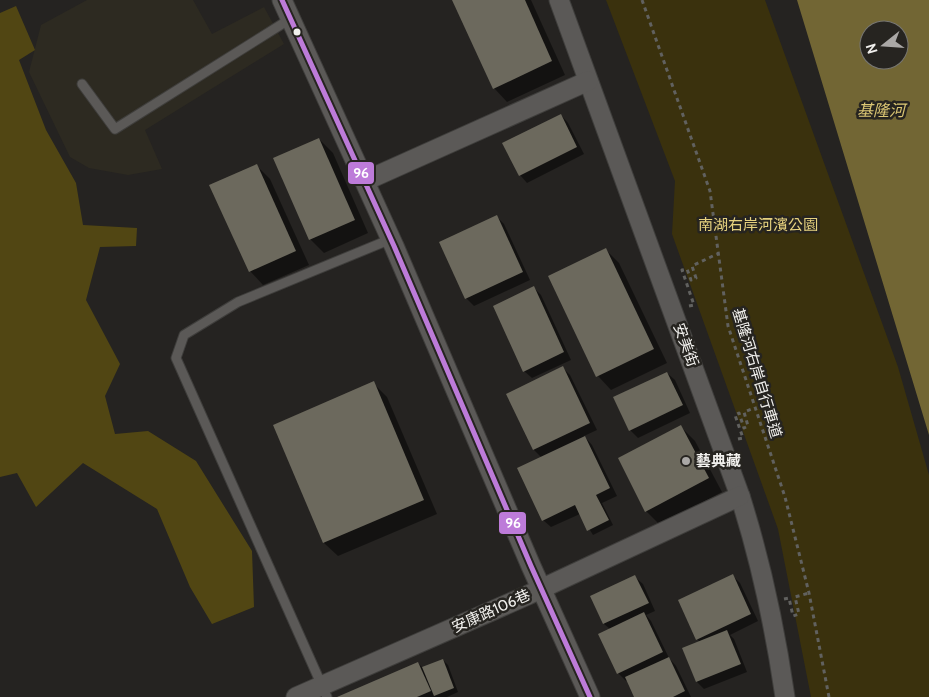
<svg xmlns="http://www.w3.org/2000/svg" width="929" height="697" viewBox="0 0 929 697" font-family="Cabin,'Noto Sans TC',sans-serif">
<rect width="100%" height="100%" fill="#252321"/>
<polygon fill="#2d2a21" points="87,0 193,0 212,34 264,7 284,44 145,130 162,169 128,175 89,168 70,157 29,72 41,25"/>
<polygon fill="#3a310d" points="606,0 765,0 898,367 929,475 929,697 811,697 778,529 672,234 675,181"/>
<polygon fill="#514613" points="16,6 35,50 19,60 46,130 76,183 83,225 137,228 136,246 100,247 86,300 120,364 105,396 115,434 148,431 196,461 252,551 254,607 212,624 190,587 157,509 83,463 36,507 17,473 0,477 0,13"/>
<path fill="#726634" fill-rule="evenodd" d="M797,0H929V435ZM869,30H899V60H869Z"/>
<g fill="#0007">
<polygon points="453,0 531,0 565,75 507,102 494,88"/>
<polygon points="561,115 568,123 584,154 527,183 520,175"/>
<polygon points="319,139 333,153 368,233 324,253 310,239"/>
<polygon points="256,165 270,179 309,265 263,285 250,271"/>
<polygon points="497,217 504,224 530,280 474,306 466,298 441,242"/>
<polygon points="605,249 619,263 667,363 611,390 598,376"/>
<polygon points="534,288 541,295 571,360 532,378 524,371"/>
<polygon points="563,368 570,375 597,430 584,436 592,445 617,496 602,503 613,525 593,535 580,514 551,527 543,520 542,458 534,450 508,394"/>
<polygon points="667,373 675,380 690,413 638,438 630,430"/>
<polygon points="373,383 387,397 437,514 338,556 324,543 274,425"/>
<polygon points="681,427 695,441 722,492 660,525 646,511"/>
<polygon points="733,576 740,583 758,621 730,635 734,639 747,672 704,689 697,682 684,649 700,642 697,639"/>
<polygon points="635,577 643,584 655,611 646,615 651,621 669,658 676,666 691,697 636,697 628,680 626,681 618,673 610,629 604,624 592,597"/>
<polygon points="443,660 448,665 458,692 447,697 340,697 418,663 423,668"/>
</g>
<g fill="#6c695d">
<polygon points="452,0 525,0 552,61 493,89"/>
<polygon points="561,114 577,147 519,176 502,143"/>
<polygon points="319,138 355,220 309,240 273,158"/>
<polygon points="257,164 296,251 249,272 209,185"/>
<polygon points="497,215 523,272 465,299 439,242"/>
<polygon points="606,248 654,349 596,377 548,276"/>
<polygon points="534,286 564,352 523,372 493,306"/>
<polygon points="563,366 590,423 533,450 506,394"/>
<polygon points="667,372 683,405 629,431 613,397"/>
<polygon points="374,381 424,500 323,543 273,425"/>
<polygon points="681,425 709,478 645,512 618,458"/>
<polygon points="585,436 610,488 596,495 609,520 587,531 575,505 542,521 517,468"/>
<polygon points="733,574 751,614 696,640 678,600"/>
<polygon points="635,575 649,603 603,624 590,596"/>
<polygon points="644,612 663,652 617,674 598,634"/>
<polygon points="727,630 741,664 696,682 682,648"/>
<polygon points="669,657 685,691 673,697 634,697 625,677"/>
<polygon points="443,659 454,688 434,696 422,667"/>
<polygon points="418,662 431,691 417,697 337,697"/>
</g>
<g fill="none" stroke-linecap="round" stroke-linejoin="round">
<g stroke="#3f3e3c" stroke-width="11">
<g id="lane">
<polyline points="82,84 115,129 290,19"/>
<polyline points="327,697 176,358 184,335 238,302 391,239"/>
</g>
</g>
<g stroke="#3f3e3c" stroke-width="21">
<g id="street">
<polyline points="282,0 394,246 531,566 590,697"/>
<path d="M559,0L740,496C761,562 775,628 785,697"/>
<polyline points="365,181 588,81"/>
<polyline points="296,697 528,595 740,496"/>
</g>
</g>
<g stroke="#61615f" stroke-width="3" stroke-dasharray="4 4" stroke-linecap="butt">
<polyline points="642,0 710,191 728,326 785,497 809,593 829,697"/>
<polyline points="689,306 694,305 682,270 687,269 691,280 696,278 692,266 717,254"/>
<polyline points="738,439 743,438 735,415 739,413 744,428 748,426 744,412 754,408"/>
<polyline points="784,599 789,598 793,616 799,614 795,597 809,593"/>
</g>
<use href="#lane" stroke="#5b5957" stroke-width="9"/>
<use href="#street" stroke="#5b5957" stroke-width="19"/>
<g stroke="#262420" stroke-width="9">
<polyline id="bus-1" points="282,0 394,246 531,566 590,697"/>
</g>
<use href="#bus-1" stroke="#bd7bd9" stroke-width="5"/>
</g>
<circle fill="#f1f0ed" stroke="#262420" stroke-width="2" cx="297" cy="32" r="4.5"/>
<circle fill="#aaa8a6" stroke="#262420" stroke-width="2" cx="686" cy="461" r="5"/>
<g text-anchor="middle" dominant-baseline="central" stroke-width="5" stroke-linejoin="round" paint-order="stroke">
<g font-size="15" fill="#e6d17e" stroke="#262420">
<text x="758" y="225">南湖右岸河濱公園</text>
</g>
<g font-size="15" fill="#f1f0ed" stroke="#262420">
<text transform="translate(686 345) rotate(70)">安美街</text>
<text transform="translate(757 373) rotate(73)">基隆河右岸自行車道</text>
<text transform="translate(491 611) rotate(-24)">安康路106巷</text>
</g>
<g font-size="15" font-weight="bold" fill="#f1f0ed" stroke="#262420" text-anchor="start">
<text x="696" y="461">藝典藏</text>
</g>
<g font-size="16" font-style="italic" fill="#dcc774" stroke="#262420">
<text x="881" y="110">基隆河</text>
</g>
</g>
<g stroke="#262420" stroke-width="2">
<rect x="347" y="161" width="28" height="24" rx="5" fill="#bd7bd9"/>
<rect x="498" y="511" width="29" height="24" rx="5" fill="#bd7bd9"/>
</g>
<g font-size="14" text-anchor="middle" font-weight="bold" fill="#fff">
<text x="361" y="178">96</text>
<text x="513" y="528">96</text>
</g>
<g transform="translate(884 45) rotate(253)"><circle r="24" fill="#262420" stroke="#777672"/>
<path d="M0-4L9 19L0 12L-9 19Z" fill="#aaa8a6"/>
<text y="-8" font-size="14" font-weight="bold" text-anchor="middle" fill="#f1f0ed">N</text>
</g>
</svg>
